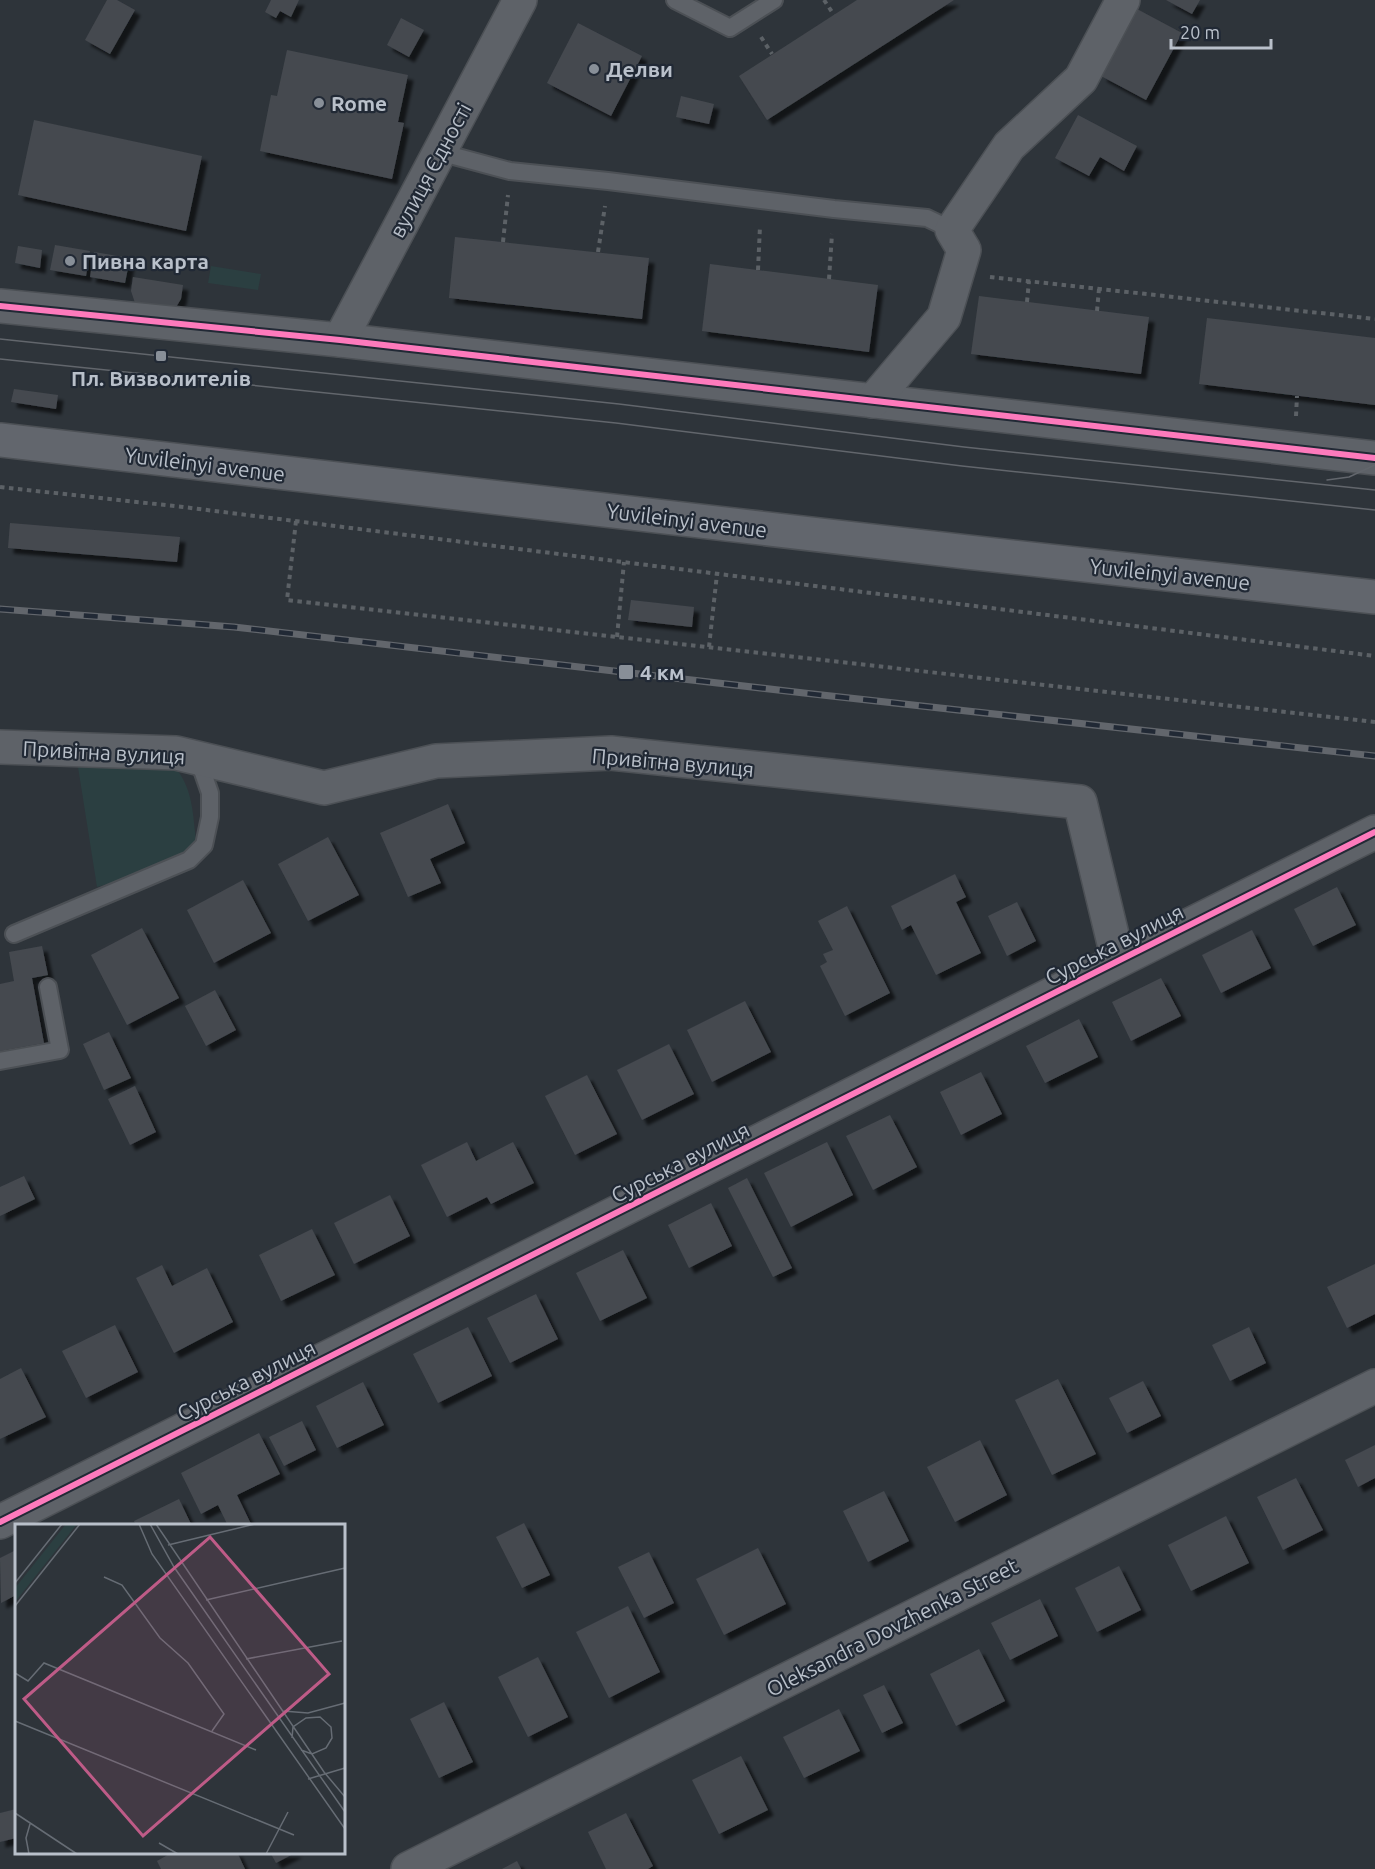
<svg xmlns="http://www.w3.org/2000/svg" width="1375" height="1869" viewBox="0 0 1375 1869" font-family="Ubuntu,sans-serif">
<defs>
<filter id="shadow"><feDropShadow dx="5.5" dy="5.5" stdDeviation="1.5" flood-color="#0009"/></filter>
</defs>
<rect width="100%" height="100%" fill="#2e343a"/>
<g fill="#2b3f41">
<polygon points="211,266 261,274 258,290 208,283"/>
<path d="M133,766L178,771C193,792 193,815 196,840L184,853L128,878L97,887L78,767Z"/>
</g>
<g fill="#45494f" filter="url(#shadow)">
<polygon points="107,0 117,0 135,10 110,54 85,40"/>
<polygon points="271,0 299,0 291,17 280,11 276,18 265,12"/>
<polygon points="857,0 954,0 767,120 739,76"/>
<polygon points="1166,0 1200,0 1192,14"/>
<polygon points="1137,9 1182,33 1146,100 1101,76"/>
<polygon points="401,18 424,30 409,57 387,45"/>
<polygon points="578,23 642,56 611,116 547,83"/>
<polygon points="287,50 408,75 398,122 404,123 392,179 260,151 271,95 277,96"/>
<polygon points="681,96 714,104 709,124 676,117"/>
<polygon points="1078,115 1137,146 1124,171 1100,157 1089,176 1055,158"/>
<polygon points="34,120 202,156 186,231 18,195"/>
<polygon points="455,237 649,258 642,319 449,298"/>
<polygon points="55,245 90,251 86,276 50,270"/>
<polygon points="18,246 42,250 40,268 15,263"/>
<polygon points="94,252 130,258 125,283 90,277"/>
<polygon points="710,264 878,285 869,352 702,331"/>
<polygon points="133,277 183,285 181,299 173,312 136,306 131,291"/>
<polygon points="979,296 1149,317 1141,374 971,354"/>
<polygon points="1207,318 1375,338 1375,405 1199,384"/>
<polygon points="14,389 58,395 56,409 11,402"/>
<polygon points="10,523 180,537 177,562 8,548"/>
<polygon points="631,600 694,607 692,627 628,620"/>
<polygon points="448,804 465,843 430,859 441,883 408,897 380,833"/>
<polygon points="328,837 359,895 308,921 278,864"/>
<polygon points="955,874 966,897 956,902 981,953 936,975 911,925 902,930 891,906"/>
<polygon points="243,880 271,933 214,963 187,910"/>
<polygon points="1337,887 1356,925 1313,946 1294,909"/>
<polygon points="1017,902 1036,941 1007,956 988,916"/>
<polygon points="847,906 890,993 845,1016 820,966 827,962 823,954 833,950 818,921"/>
<polygon points="142,928 179,998 127,1025 91,955"/>
<polygon points="1252,930 1271,968 1221,993 1202,955"/>
<polygon points="42,946 48,975 32,978 44,1043 0,1051 0,984 14,981 9,952"/>
<polygon points="1161,978 1181,1016 1131,1041 1112,1002"/>
<polygon points="215,990 236,1030 206,1046 185,1006"/>
<polygon points="745,1001 771,1052 712,1082 687,1030"/>
<polygon points="1079,1019 1098,1057 1045,1083 1026,1046"/>
<polygon points="109,1032 131,1078 104,1090 83,1044"/>
<polygon points="669,1044 694,1094 642,1120 617,1070"/>
<polygon points="981,1072 1002,1114 961,1135 940,1092"/>
<polygon points="587,1075 617,1134 575,1155 545,1096"/>
<polygon points="135,1086 156,1132 130,1145 108,1099"/>
<polygon points="890,1115 917,1167 873,1190 846,1136"/>
<polygon points="467,1142 476,1161 513,1142 534,1183 491,1204 487,1197 447,1217 421,1165"/>
<polygon points="827,1142 853,1195 791,1227 764,1173"/>
<polygon points="24,1176 35,1199 0,1216 0,1187"/>
<polygon points="747,1178 792,1268 773,1277 728,1188"/>
<polygon points="390,1195 410,1236 354,1264 334,1223"/>
<polygon points="711,1203 732,1246 689,1268 668,1225"/>
<polygon points="312,1229 335,1275 281,1301 259,1255"/>
<polygon points="623,1250 647,1298 600,1321 576,1273"/>
<polygon points="1375,1264 1375,1314 1347,1328 1327,1287"/>
<polygon points="162,1265 172,1286 207,1268 233,1322 174,1353 136,1278"/>
<polygon points="536,1294 558,1339 510,1363 487,1318"/>
<polygon points="115,1325 138,1372 86,1398 62,1351"/>
<polygon points="468,1327 492,1376 438,1403 413,1354"/>
<polygon points="1249,1327 1266,1363 1230,1381 1212,1345"/>
<polygon points="21,1368 46,1417 0,1439 0,1379"/>
<polygon points="1058,1379 1096,1454 1052,1475 1015,1400"/>
<polygon points="1143,1381 1161,1416 1127,1433 1109,1398"/>
<polygon points="363,1382 384,1425 337,1448 316,1406"/>
<polygon points="302,1421 316,1450 284,1466 269,1437"/>
<polygon points="259,1433 280,1474 237,1495 252,1526 228,1526 218,1505 201,1514 181,1473"/>
<polygon points="980,1440 1007,1495 955,1522 927,1467"/>
<polygon points="1375,1445 1375,1478 1358,1487 1345,1460"/>
<polygon points="1296,1478 1323,1530 1283,1550 1257,1497"/>
<polygon points="884,1491 909,1541 868,1562 843,1511"/>
<polygon points="179,1499 192,1526 136,1526 134,1521"/>
<polygon points="1226,1516 1249,1563 1191,1591 1168,1545"/>
<polygon points="524,1523 550,1575 522,1588 496,1537"/>
<polygon points="758,1548 786,1604 724,1635 696,1579"/>
<polygon points="16,1550 16,1595 1,1603 0,1558"/>
<polygon points="649,1552 674,1603 644,1618 618,1567"/>
<polygon points="1119,1566 1141,1610 1097,1632 1075,1588"/>
<polygon points="1040,1599 1058,1636 1010,1660 991,1623"/>
<polygon points="628,1606 660,1672 609,1698 576,1632"/>
<polygon points="979,1649 1005,1701 956,1726 930,1674"/>
<polygon points="538,1657 568,1717 528,1737 498,1677"/>
<polygon points="884,1685 903,1723 882,1733 863,1695"/>
<polygon points="444,1702 473,1762 439,1778 410,1719"/>
<polygon points="839,1709 860,1751 804,1778 783,1737"/>
<polygon points="741,1756 768,1810 719,1834 692,1780"/>
<polygon points="16,1809 16,1838 0,1842 0,1813"/>
<polygon points="626,1813 653,1866 648,1869 606,1869 588,1832"/>
<polygon points="173,1852 237,1852 245,1869 161,1869 157,1861"/>
<polygon points="270,1852 297,1852 276,1863"/>
<polygon points="517,1861 521,1869 502,1869"/>
</g>
<g fill="none" stroke-linecap="round" stroke-linejoin="round">
<g stroke="#4c5055" stroke-width="20">
<g id="lane">
<polyline points="675,0 730,28 774,0"/>
<polyline points="439,152 510,171 608,181 834,209 927,218 952,230"/>
<polyline points="14,934 189,860 204,845 210,817 210,793 201,767 190,761"/>
<polyline points="0,1061 60,1050 48,987"/>
</g>
</g>
<g stroke="#4c5055" stroke-width="36">
<g id="street">
<polyline points="0,306 340,340 1375,458"/>
<polyline points="340,340 520,0"/>
<polyline points="873,401 944,317 964,250 952,230 1009,146 1081,79 1123,0"/>
<polyline points="0,747 176,753 324,788 436,761 611,753 1080,802 1118,960"/>
<polyline points="0,1522 1375,832"/>
<polyline points="408,1869 1375,1386"/>
</g>
</g>
<g stroke="#4c5055" stroke-width="36">
<polyline id="secondary" points="0,440 967,552 1375,597"/>
</g>
<g stroke="#5c6166" stroke-width="4" stroke-dasharray="4.5 4.5" stroke-linecap="butt">
<polyline points="824,0 834,15"/>
<polyline points="761,37 772,54"/>
<polyline points="503,242 508,195"/>
<polyline points="598,252 605,206"/>
<polyline points="758,270 760,226"/>
<polyline points="990,277 1375,319"/>
<polyline points="829,279 832,234"/>
<polyline points="1027,302 1029,281"/>
<polyline points="1097,311 1099,289"/>
<polyline points="1296,416 1297,396"/>
<polyline points="0,487 183,507 1375,656"/>
<polyline points="296,521 287,600 1375,722"/>
<polyline points="617,637 624,562"/>
<polyline points="709,647 717,574"/>
</g>
<use href="#lane" stroke="#5e6268" stroke-width="16"/>
<use href="#street" stroke="#5e6268" stroke-width="33"/>
<use href="#secondary" stroke="#62666d" stroke-width="33"/>
<g stroke="#62666c" stroke-width="1.5">
<polyline points="0,339 619,404 964,447 1375,490"/>
<polyline points="0,359 616,423 962,466 1375,510"/>
<polyline points="1327,480 1349,477 1375,465"/>
</g>
<g stroke="#62666c" stroke-width="7">
<polyline id="rail" points="0,609 234,627 804,693 1375,756"/>
</g>
<use href="#rail" stroke="#212935" stroke-width="4.5" stroke-dasharray="14" stroke-linecap="butt"/>
<g stroke="#212935" stroke-width="10">
<g id="cycleway">
<polyline points="0,306 340,340 1375,458"/>
<polyline points="0,1522 1375,832"/>
</g>
</g>
<use href="#cycleway" stroke="#fd7abc" stroke-width="6"/>
</g>
<g fill="#888f98" stroke="#212935" stroke-width="2">
<circle cx="594" cy="69" r="6"/>
<circle cx="319" cy="103" r="6"/>
<circle cx="70" cy="261" r="6"/>
<rect x="155" y="350" width="12" height="12" rx="3"/>
<rect x="618" y="664" width="16" height="16" rx="3"/>
</g>
<g text-anchor="middle" dominant-baseline="central" stroke-width="4.5" stroke-linejoin="round" paint-order="stroke">
<g font-size="21" font-weight="bold" fill="#b9c0ca" stroke="#212935" text-anchor="start">
<text x="606" y="69">Делви</text>
<text x="331" y="103">Rome</text>
<text x="82" y="261">Пивна карта</text>
<text x="161" y="378" text-anchor="middle">Пл. Визволителів</text>
<text x="640" y="672">4 км</text>
</g>
<g font-size="21" fill="#b9c0ca" stroke="#212935">
<text transform="translate(430 170) rotate(-62)">вулиця Єдності</text>
<text transform="translate(205 464) rotate(7)">Yuvileinyi avenue</text>
<text transform="translate(687 520) rotate(7)">Yuvileinyi avenue</text>
<text transform="translate(1170 574) rotate(6)">Yuvileinyi avenue</text>
<text transform="translate(104 752) rotate(3)">Привітна вулиця</text>
<text transform="translate(673 762) rotate(5)">Привітна вулиця</text>
<text transform="translate(1114 944) rotate(-27)">Сурська вулиця</text>
<text transform="translate(680 1162) rotate(-27)">Сурська вулиця</text>
<text transform="translate(246 1380) rotate(-27)">Сурська вулиця</text>
<text transform="translate(892 1627) rotate(-27)">Oleksandra Dovzhenka Street</text>
</g>
</g>
<g transform="translate(15 1524)">
<rect width="330" height="330" fill="#2e343a"/>
<path d="M51,0H62L0,78V64Z" fill="#2b3f41"/>
<path fill="none" stroke="#666c74" stroke-width="1.5" d="M124,0L137,30L330,305M135,0L159,43L330,288M141,0L309,248L330,273M153,21L240,0M89,53L107,61L145,114L173,139L209,190L197,207M0,59L47,0M191,76L330,44M0,82L65,0M231,135L327,117M0,149L13,157L29,139L241,226M268,187L293,189L330,179M0,197L279,311M277,214L278,203L291,194L305,193L316,203L317,214L311,224L297,230L286,226M293,255L330,244M0,289L62,330M144,319L163,330M14,330L11,314L15,300M251,330L273,288"/>
<path fill="#be5b87" fill-opacity="0.15" stroke="#be5b87" stroke-width="3" d="M195,13L314,150L128,312L9,175Z"/>
<rect width="330" height="330" fill="none" stroke="#b9c0ca" stroke-width="3"/>
</g>
<path d="M1171 39v9h100v-9" fill="none" stroke="#b9c0ca" stroke-width="3"/>
<text x="1180" y="39" font-size="18" fill="#b9c0ca" stroke="#212935" stroke-width="4.5" paint-order="stroke">20 m</text>
</svg>
